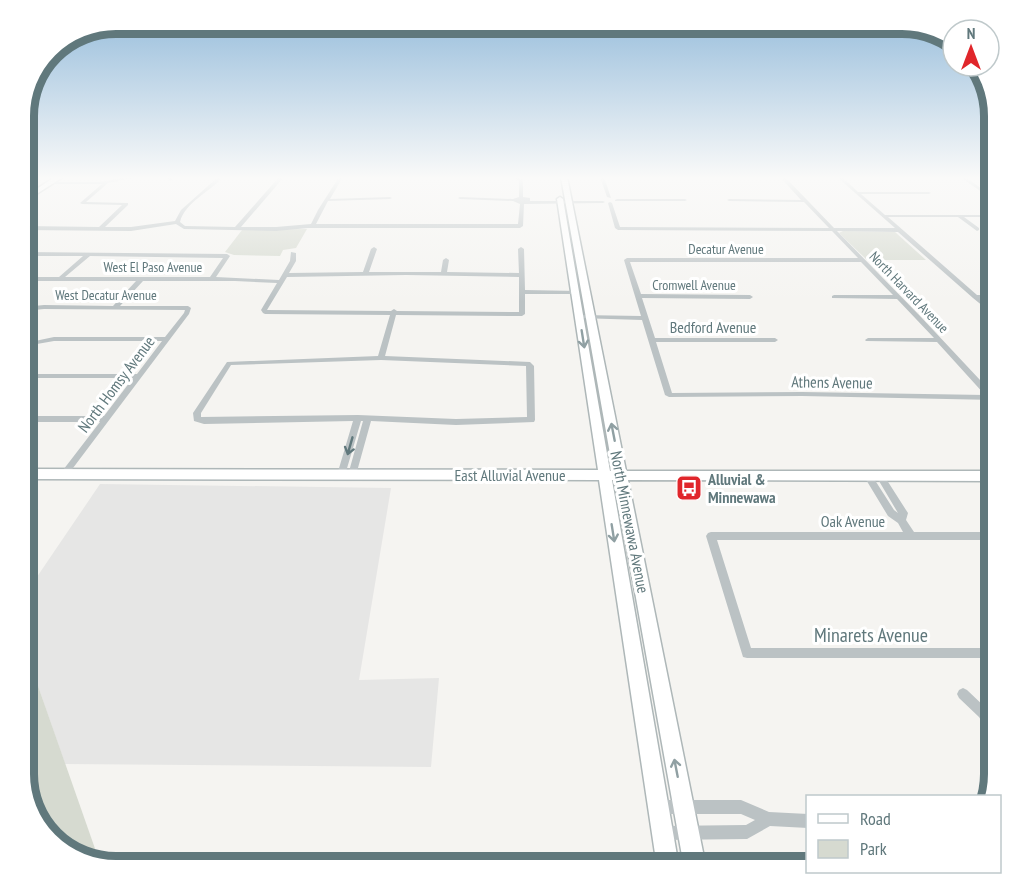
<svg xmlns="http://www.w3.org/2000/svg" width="1019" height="891" viewBox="0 0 1019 891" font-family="'PT Sans Narrow',sans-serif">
<rect width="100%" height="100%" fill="#f5f4f1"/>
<polygon fill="#e6e6e5" points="100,484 391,488 359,680 439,678 431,767 65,764 24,646 24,596"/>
<g fill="#d6dad0">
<polygon points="307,229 296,248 283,250 280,256 234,255 225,252 242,230"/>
<polygon points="843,231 895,232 926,260 867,260 839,233"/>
<polygon points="24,646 99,860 51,840 24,780"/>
</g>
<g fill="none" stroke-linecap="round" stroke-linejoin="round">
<g stroke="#aeb7b8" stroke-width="3">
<g id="secondary">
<polygon points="55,177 63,177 24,202 24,197"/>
<polygon points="561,177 567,177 626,471 995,471 995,481 628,480 706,867 684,867 615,480 612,480 679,867 657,867 599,480 24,479 24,469 598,470 557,199 560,197 563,199 610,471 613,471"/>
<polygon points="991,177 995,177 995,180"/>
</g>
</g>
<g fill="#bbc2c4" fill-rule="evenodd">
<path d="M126,177H138L108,183L86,202L128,203V205L105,227H131L175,221L181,210L218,177H223C210,192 185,202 180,222L185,226L235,227L279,177H284L241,227H276L311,224L318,210L339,177H343L330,199L390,197L392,198L390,199L328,201L316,224H518L520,204L513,201L460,199L458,198L460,197L513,199L519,197V181L512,177H518L523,179V197L530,198V201H603L605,202L603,203L524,204L523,226L520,228H308L276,231L184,229L176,224L131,231L24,230V226L99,227L122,205L82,204L80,203L102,184H51L49,183L51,182H99Z"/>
<polygon points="164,177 170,177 174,180 170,181"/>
<polygon points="600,177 604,177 611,198 607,197"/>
<path d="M780,177H785L834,228H895L837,177H842L858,192H929L931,193L929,194H861L885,215H995V217H964L979,228V230L977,231L958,217H888L977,295H995V299H981L995,311V316L973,298L898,232L837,231L921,317L995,396V400L802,396L669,397L665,395L642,320L578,318L577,317L580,315L641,316L624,260L627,258H858L832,231L618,230L615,228L608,203L610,202L612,203L620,227L829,228L804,202L729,201L727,200L729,199L801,200ZM630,262H861L893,295H834L832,296V298L897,299L934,338H868L865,340L866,341L937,342L985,395L802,392L672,393L656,342H775L778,340L775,338H655L642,298L750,299L753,297L750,295L641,294Z"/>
<polygon points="960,177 965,177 995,198 995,201"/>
<polygon points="617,199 685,199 687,200 685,201 615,201 615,200"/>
<path d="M374,247L377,249L369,272H441L443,260L446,258L449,260L447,272L519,273L518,249L521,247L524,249L525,290L578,291L579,292L576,294H525V314L522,316L396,315L385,356L530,362L534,366L535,420L534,422L456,425L371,421L356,475L355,477H349L348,475L363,421H361L345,475L344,477H338L337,475L353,421L204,424L194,421L193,413L227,362L378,356L390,315L265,314L263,313L261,310L277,283L235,281H143L120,306H188L191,308L189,314L67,476H61L60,474L100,422H24V416H104L133,378H24V374H137L162,341H54L37,344L35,343V341L54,337H165L184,313L185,310L44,309L24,311V307L44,305L113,306L136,281H24V277H59L83,256H24V252L227,254L230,256L216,277L279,280L290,261L291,252L296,253V261L289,273L363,272L371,249ZM90,256L223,258L210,277H65ZM406,275L519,277V312L397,311L394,309L391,311L267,310L287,277ZM381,360L526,366L527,417L456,419L358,415L201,417V413L231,365Z"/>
<polygon points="868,473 871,474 894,510 898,513 876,476 877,474 883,474 906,510 908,513 906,520 914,532 995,532 995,540 717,540 751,648 995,648 995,658 747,658 743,657 706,536 708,533 711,532 903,532 898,523 888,516 865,478 864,476 865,474"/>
<polygon points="963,688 967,690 987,709 995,720 995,738 991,736 979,717 959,698 957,694 959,690"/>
<polygon points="658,800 741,800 769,812 808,814 808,828 770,826 747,839 663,840 658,838 656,833 658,828 663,826 746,825 755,820 741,814 658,814 653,812 651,807 653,802"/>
</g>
<use href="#secondary" fill="#fff" fill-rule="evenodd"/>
</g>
<defs><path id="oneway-shaft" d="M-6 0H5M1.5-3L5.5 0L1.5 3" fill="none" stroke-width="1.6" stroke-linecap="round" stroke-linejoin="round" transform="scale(1.5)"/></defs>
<g stroke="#90a0a3">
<use href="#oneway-shaft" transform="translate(583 339) rotate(81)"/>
<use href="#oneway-shaft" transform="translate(613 432) rotate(-101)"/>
<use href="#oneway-shaft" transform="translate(613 533) rotate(81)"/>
<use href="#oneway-shaft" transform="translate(676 768) rotate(-101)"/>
</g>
<use stroke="#60787c" href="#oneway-shaft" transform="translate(350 446) rotate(106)"/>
<linearGradient id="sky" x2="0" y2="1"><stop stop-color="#92bada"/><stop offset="0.59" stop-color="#fafaf9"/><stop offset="1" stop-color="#fafaf9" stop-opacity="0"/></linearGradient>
<rect width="1019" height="302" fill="url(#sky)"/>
<defs>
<g id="bus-square" transform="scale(1.35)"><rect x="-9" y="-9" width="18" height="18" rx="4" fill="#e0262b" stroke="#fff"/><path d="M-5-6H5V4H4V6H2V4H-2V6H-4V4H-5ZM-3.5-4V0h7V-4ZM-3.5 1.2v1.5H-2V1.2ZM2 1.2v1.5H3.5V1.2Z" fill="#fff"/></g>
</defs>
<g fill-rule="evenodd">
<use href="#bus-square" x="689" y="488"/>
</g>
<g text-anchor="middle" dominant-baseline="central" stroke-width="6" stroke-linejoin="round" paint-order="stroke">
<g font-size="14" fill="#60787c" stroke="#fff">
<text x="726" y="249">Decatur Avenue</text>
<text x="153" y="267">West El Paso Avenue</text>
<text x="694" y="285">Cromwell Avenue</text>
<text transform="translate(909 292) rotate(46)">North Harvard Avenue</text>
<text x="106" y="295">West Decatur Avenue</text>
</g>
<g font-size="16" fill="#60787c" stroke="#fff">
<text x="713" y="327">Bedford Avenue</text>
<text transform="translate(832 382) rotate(1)">Athens Avenue</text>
<text transform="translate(116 384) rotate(-53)">North Homsy Avenue</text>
<text x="510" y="475">East Alluvial Avenue</text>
<text x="853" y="521">Oak Avenue</text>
<text transform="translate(630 522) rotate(79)">North Minnewawa Avenue</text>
</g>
<g font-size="16" font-weight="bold" fill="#60787c" stroke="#fff" text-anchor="start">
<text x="708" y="479">Alluvial &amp;<tspan x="708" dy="18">Minnewawa</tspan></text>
</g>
<g font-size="20" fill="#60787c" stroke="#fff">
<text x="871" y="635">Minarets Avenue</text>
</g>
</g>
<path d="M0 0H1019V891H0ZM116 34H902A82 82 0 0 1 984 116V774A82 82 0 0 1 902 856H116A82 82 0 0 1 34 774V116A82 82 0 0 1 116 34Z" fill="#fff" fill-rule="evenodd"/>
<path fill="none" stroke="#60787c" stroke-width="8" d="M116 34H902A82 82 0 0 1 984 116V774A82 82 0 0 1 902 856H116A82 82 0 0 1 34 774V116A82 82 0 0 1 116 34Z"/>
<rect x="806" y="795" width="195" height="78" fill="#ffffff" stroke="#bfc9cb" stroke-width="1.5"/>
<rect x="818" y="814" width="30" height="9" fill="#ffffff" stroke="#bfc9cb" stroke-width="1.5"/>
<text x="860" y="825" font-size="18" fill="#60787c">Road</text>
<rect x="818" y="840" width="30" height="18" fill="#d6dad0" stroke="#bfc9cb" stroke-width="1.5"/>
<text x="860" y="855" font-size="18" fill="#60787c">Park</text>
<g transform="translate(971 48)"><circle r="28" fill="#ffffff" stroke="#bfc9cb" stroke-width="1.5"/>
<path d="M0-4.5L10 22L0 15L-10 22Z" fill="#e0262b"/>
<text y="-9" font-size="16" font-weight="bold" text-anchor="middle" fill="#60787c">N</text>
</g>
</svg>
